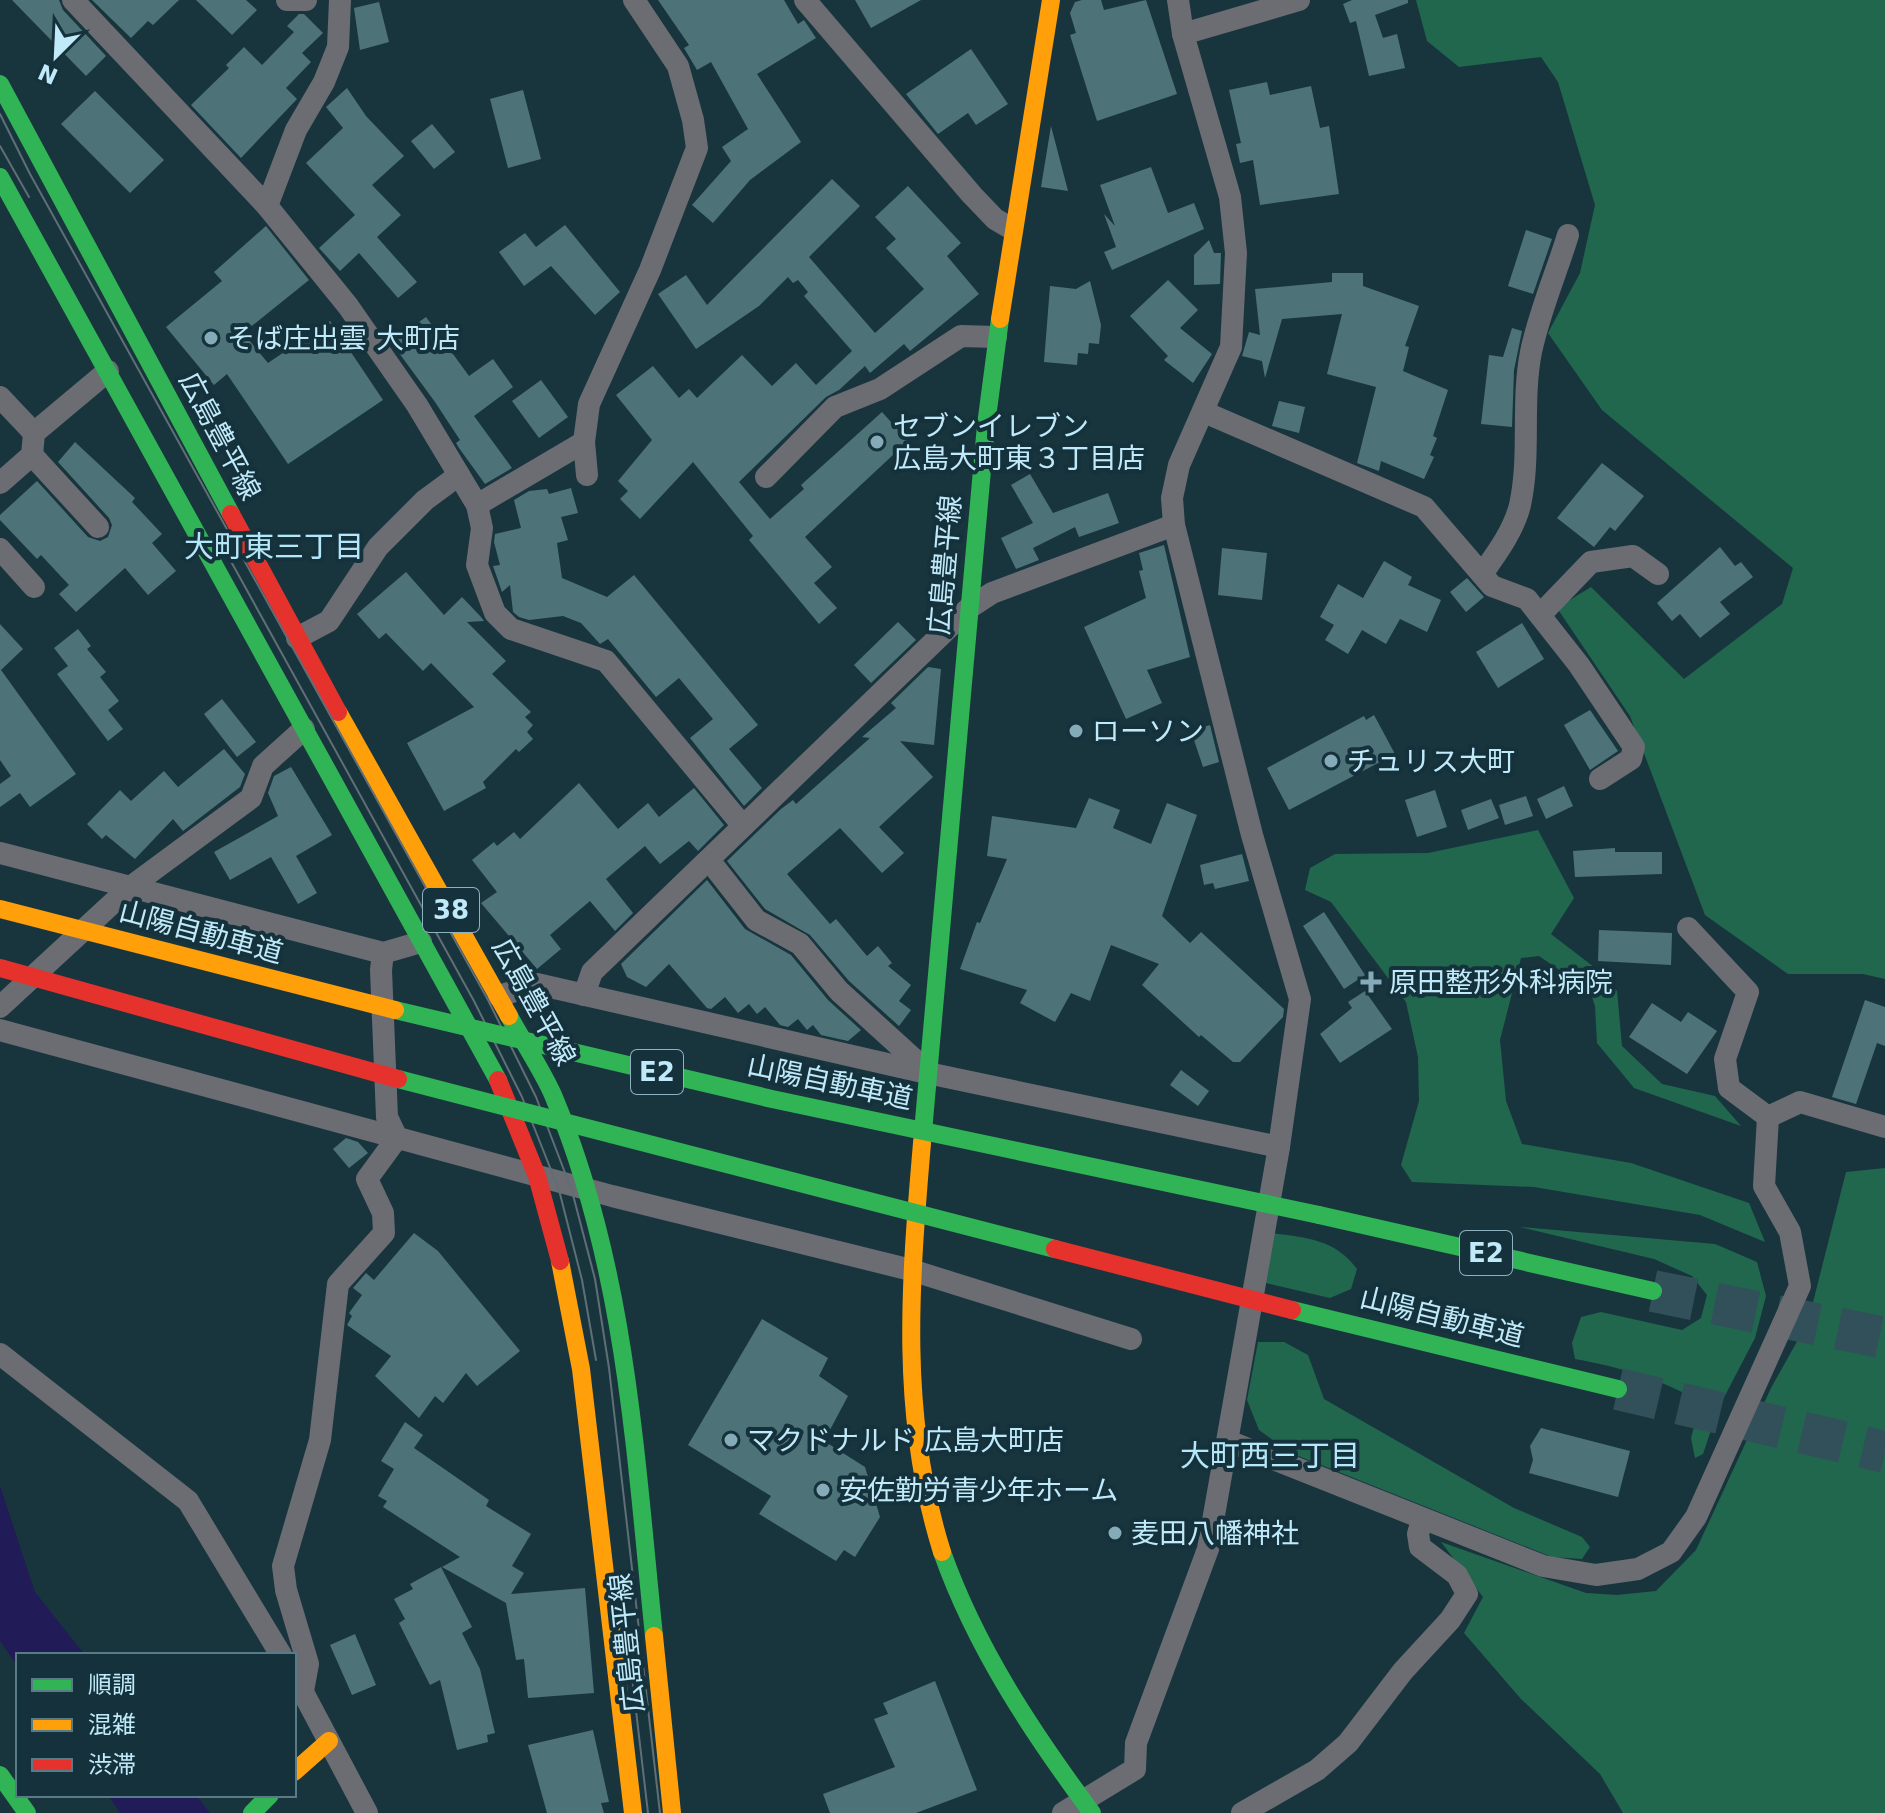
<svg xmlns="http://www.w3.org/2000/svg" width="1885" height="1813" viewBox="0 0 1885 1813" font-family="'DejaVu Sans','Noto Sans JP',sans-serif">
<rect width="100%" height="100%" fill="#18353e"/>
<g fill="#21674e">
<polygon points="1416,0 1885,0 1885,979 1863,974 1788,974 1705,915 1630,716 1557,608 1591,587 1684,679 1782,604 1793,568 1602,410 1548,333 1580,273 1595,205 1558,82 1541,57 1459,67 1427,41"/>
<polygon points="1538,830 1574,898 1551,934 1603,974 1617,991 1622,1046 1662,1084 1715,1096 1741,1126 1634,1088 1597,1043 1595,1006 1590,991 1539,956 1521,958 1500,1040 1506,1101 1522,1144 1631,1163 1749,1203 1765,1242 1700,1215 1534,1187 1412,1182 1401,1165 1419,1101 1418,1057 1406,1002 1331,902 1305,890 1310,868 1335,854 1428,853"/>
<polygon points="1885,1168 1885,1813 1623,1813 1600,1774 1521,1699 1464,1633 1483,1597 1441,1542 1586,1593 1617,1595 1656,1591 1696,1550 1771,1388 1808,1322 1846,1172"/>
<path d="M1520,1227L1715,1244L1757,1262L1766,1296L1755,1338L1718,1409L1703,1454L1695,1458L1691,1438L1701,1402C1661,1379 1620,1367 1575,1359L1572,1343L1581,1317L1601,1312L1682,1330L1701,1318L1707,1295L1692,1276L1654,1259Z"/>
<path d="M1272,1233C1307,1238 1335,1239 1357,1269L1351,1289L1330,1298L1261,1282Z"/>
<polygon points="1258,1342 1284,1342 1308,1355 1324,1399 1514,1508 1582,1537 1590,1547 1582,1559 1552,1557 1291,1453 1259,1430 1247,1400"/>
</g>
<g fill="#211b57">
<polygon points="0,1486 35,1592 85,1655 18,1655 18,1667 0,1641"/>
<polygon points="108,1795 196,1795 210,1813 120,1813"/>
</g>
<g fill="#4d7379">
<polygon points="12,0 59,0 63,10 106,56 86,76"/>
<polygon points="92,0 179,0 153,25 148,21 131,38"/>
<polygon points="196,0 246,0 257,10 232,35"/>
<polygon points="658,0 784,0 798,24 804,20 816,38 757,74 801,142 750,180 713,223 692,205 731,161 722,147 748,129 711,62 697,70 684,48 689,45"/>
<polygon points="855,0 921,0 871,28"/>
<polygon points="1082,0 1101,0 1104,10 1146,0 1177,94 1097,121 1070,35 1076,33 1070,13 1075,2"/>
<polygon points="1352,0 1408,0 1408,3 1375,15 1383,38 1397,34 1405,68 1369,76 1356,21 1350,23 1343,4"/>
<polygon points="379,2 389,42 360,50 354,8"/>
<polygon points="299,14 304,14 323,33 302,53 311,62 286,88 297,99 241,158 191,105 229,68 226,65 244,47 262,65 294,32 287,26"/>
<polygon points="971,49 1008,104 976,125 968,113 938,134 906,94"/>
<polygon points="1267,82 1270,95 1311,86 1320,128 1329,126 1339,194 1260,205 1253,160 1240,163 1236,144 1241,143 1229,90"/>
<polygon points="347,88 366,116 404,156 372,185 401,215 377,237 417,282 398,298 359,253 340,271 319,248 355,215 306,163 343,128 326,107"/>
<polygon points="523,90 541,159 508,168 490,99"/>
<polygon points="95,91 164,160 130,193 61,124"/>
<polygon points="432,124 455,152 434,169 411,141"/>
<polygon points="1051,126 1068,191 1041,187"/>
<polygon points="1151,167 1168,213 1194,203 1204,229 1112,270 1104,252 1116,247 1104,214 1115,226 1100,185"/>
<polygon points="832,179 860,206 809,257 875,333 924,289 886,248 896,239 875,217 908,186 961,243 947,256 979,294 910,351 904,344 870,373 865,366 839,390 826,397 739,482 770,519 804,489 801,485 882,412 908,441 805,537 832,567 814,583 837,608 819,624 749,540 753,536 693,462 640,519 620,499 628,491 618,481 652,440 616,395 653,366 679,398 689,389 697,398 742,355 772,386 796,363 816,385 852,351 804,296 808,292 798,280 793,283 788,277 759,306 696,349 658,294 686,275 707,305"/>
<polygon points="565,225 620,292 595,315 551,266 524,286 499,252 525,233 536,247"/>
<polygon points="266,226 309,280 243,333 268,363 330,321 383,400 288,464 227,374 214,385 166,327 222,281 214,272"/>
<polygon points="1526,230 1552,239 1533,294 1508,286"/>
<polygon points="1209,240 1214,253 1221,253 1220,284 1194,285 1194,255"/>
<polygon points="1332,273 1363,273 1363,286 1419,306 1405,346 1409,347 1403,371 1448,390 1433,436 1437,438 1430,455 1434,457 1424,479 1381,461 1379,471 1357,463 1376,387 1327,374 1342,314 1282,319 1265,378 1262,361 1242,356 1249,332 1260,335 1255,289 1332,282"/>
<polygon points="1168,280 1198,310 1180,328 1212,354 1193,383 1164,360 1168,356 1130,316"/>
<polygon points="1090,281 1101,325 1099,344 1089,343 1088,354 1078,353 1077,365 1044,362 1050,286 1076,289"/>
<polygon points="426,317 469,376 493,359 513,387 474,416 512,468 485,484 459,448 456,443 460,440 435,402 391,342"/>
<polygon points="1512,328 1522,331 1514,370 1512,427 1481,424 1489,355 1503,357"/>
<polygon points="541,380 568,417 539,438 512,401"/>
<polygon points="1279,401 1305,407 1299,433 1272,426"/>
<polygon points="75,442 135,498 132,502 162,534 152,543 176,571 148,595 125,568 76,612 59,594 69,585 41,555 37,559 0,520 0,515 37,481 88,537 100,541 108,537 112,525 109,518 58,462"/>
<polygon points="1602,463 1644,496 1615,531 1610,527 1594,547 1557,518"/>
<polygon points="1030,474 1053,513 1108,493 1119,523 1079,537 1075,527 1033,548 1039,560 1016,569 1001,538 1033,523 1011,485"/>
<polygon points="571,488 578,513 561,517 568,540 557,543 562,578 607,597 634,575 758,725 729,749 762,788 744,806 690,738 713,719 679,678 656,697 608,639 600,644 581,623 563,616 529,620 519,617 513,612 510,585 502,592 493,566 500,565 494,542 495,534 521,528 514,500 529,491 547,489 549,494"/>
<polygon points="1164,545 1190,657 1147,670 1162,703 1126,719 1084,627 1146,598 1139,571 1143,570 1139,553"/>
<polygon points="1720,547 1735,566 1741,562 1753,577 1720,602 1730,614 1700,638 1680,614 1672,621 1657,603"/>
<polygon points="1222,548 1267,553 1262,600 1218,595"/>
<polygon points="1384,561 1412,577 1408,585 1441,600 1427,632 1400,619 1386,644 1362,630 1348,654 1325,640 1334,625 1320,617 1338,584 1363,598"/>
<polygon points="406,572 444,615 462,597 481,617 484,621 467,622 506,661 492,674 531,712 525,717 533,725 527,732 533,739 519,752 516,749 483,782 486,788 444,811 407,743 474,707 431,663 423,671 386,633 379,639 357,614"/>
<polygon points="1467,578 1484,597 1466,612 1450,592"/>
<polygon points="898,622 916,640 871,683 854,665"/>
<polygon points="1522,623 1544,659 1498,688 1476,652"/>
<polygon points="0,624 23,649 1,670 76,774 30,807 20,793 0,807 0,784 11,776 0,760"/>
<polygon points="78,629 91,646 87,649 106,672 100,677 119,701 108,710 123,729 108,741 57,674 68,666 54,648"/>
<polygon points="928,667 941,669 934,745 900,741 933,777 879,827 904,853 882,873 840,828 787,874 830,924 836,919 867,956 878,946 892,963 888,966 911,985 899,1001 911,1010 899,1026 849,981 810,935 765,909 727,861 781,809 793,800 796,804 870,738 862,737 896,708 891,703"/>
<polygon points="222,699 256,742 237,757 204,714"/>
<polygon points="1590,710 1618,751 1590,770 1564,725"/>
<polygon points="1374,715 1395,754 1289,810 1267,768 1364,716 1366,720"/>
<polygon points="1210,725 1219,762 1203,767 1191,731"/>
<polygon points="224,749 245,774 240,787 183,831 173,819 135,859 106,835 102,839 87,824 120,790 131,801 164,771 178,787"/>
<polygon points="291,767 332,835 296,856 317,893 298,904 271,857 230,880 214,852 278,816 268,793 274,776"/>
<polygon points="579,783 618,829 648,803 659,817 694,788 724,825 698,851 689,841 660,864 645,846 606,879 633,913 615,931 590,901 550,935 561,949 537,969 481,903 497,892 472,860 494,842 497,846 514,832 520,839"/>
<polygon points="1564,786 1573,806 1546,819 1537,799"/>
<polygon points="1435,790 1447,827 1417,837 1405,800"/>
<polygon points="1526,796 1533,816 1505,825 1499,805"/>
<polygon points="1089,798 1120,810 1113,828 1151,844 1167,803 1197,815 1162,916 1190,943 1201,932 1284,1009 1283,1017 1240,1062 1233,1062 1201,1035 1199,1037 1142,985 1159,964 1111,945 1090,1001 1071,993 1055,1022 1020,1003 1027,990 960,969 977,922 980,923 1007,859 987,856 992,816 1076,828"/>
<polygon points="1491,799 1499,818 1468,830 1461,810"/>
<polygon points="1615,848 1615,852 1662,852 1662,874 1575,877 1573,851"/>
<polygon points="1242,854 1249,881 1215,889 1213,883 1204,885 1200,865"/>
<polygon points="707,880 745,929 791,955 828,1000 861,1030 848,1041 821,1035 813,1025 807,1030 798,1019 788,1027 780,1025 765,1007 757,1014 749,1004 738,1013 725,997 711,1009 707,1008 669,964 646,987 627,977 621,964"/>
<polygon points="1324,912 1365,975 1344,989 1303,926"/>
<polygon points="1599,930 1672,933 1671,965 1598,961"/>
<polygon points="1365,991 1392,1029 1340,1063 1320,1034 1352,1008 1348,1002"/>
<polygon points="1865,1000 1885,1007 1885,1046 1877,1043 1856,1104 1832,1097"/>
<polygon points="1652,1003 1681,1022 1688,1012 1717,1031 1687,1074 1629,1037"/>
<polygon points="1181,1070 1209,1091 1198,1106 1170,1085"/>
<polygon points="346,1138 358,1142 368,1153 349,1168 333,1149"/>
<polygon points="414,1233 438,1251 520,1351 477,1386 466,1373 443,1403 435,1396 419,1418 375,1376 391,1356 347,1325 352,1316 349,1313 362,1295 353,1288 366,1273 374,1280"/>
<polygon points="762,1319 828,1358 819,1376 848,1396 824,1441 865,1467 880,1517 855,1557 844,1550 836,1561 759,1514 771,1496 688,1445"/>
<polygon points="405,1422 423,1435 414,1448 489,1500 486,1506 531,1534 512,1566 524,1573 511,1594 585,1588 594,1693 528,1698 524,1659 516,1660 506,1603 442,1567 460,1557 383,1507 387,1501 378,1496 394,1469 381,1461"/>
<polygon points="1541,1428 1630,1451 1618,1497 1529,1473 1533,1460 1530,1446"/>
<polygon points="441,1567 472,1627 462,1633 480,1669 495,1733 487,1735 488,1742 457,1750 440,1680 430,1685 399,1623 405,1619 394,1599 413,1589 410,1584"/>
<polygon points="355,1634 376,1685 352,1695 330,1645"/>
<polygon points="935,1681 977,1790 916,1813 830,1813 823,1794 895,1767 874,1719 888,1714 883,1703"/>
<polygon points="593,1730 609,1802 601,1803 604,1813 547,1813 528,1745"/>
</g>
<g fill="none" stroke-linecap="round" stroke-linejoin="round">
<g stroke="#31505a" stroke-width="42" stroke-dasharray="42 21" stroke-linecap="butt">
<polyline points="1653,1291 1885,1338"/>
<polyline points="1618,1389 1885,1452"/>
</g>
<g stroke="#6c6c73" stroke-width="22">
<polyline points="73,0 267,206 348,306 417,405 477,505 482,528 477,565 495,613 511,629 606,661 743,826"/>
<polyline points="287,0 306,0"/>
<polyline points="805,0 972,195 995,219 1012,229"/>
<polyline points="1183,34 1299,0"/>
<polyline points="267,206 296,130 324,82 338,47 340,0"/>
<polyline points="0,397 34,433"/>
<polyline points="1204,412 1424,507 1492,586 1527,599 1579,665 1634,747 1631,759 1600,779"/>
<polyline points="32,455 98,527"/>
<polyline points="587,475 584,442 589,404 650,270 697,148 693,120 678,66 634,0"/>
<polyline points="766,477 835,407 880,389 961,336 996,337"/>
<polyline points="0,483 32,455 34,433 108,371"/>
<polyline points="477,505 584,442"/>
<polyline points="0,549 34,587"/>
<path d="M1482,574C1497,553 1514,530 1520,505C1531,455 1521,403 1531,352C1539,313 1556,274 1568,235"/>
<polyline points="1540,615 1591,562 1633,556 1658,574"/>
<polyline points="297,638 329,621 378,547 425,500 459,475"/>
<polyline points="0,853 383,953 421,942"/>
<polyline points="709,860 756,920 800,944 839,991 928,1072"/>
<polyline points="1688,928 1748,992 1725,1059 1729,1088 1768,1117"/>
<polyline points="383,953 381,970 387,1117 397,1138"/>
<polyline points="584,995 592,972 969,608 992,593 1174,525"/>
<polyline points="499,996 537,984 918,1071 1279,1147"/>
<polyline points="0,1007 129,888 251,798 263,766 304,729"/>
<polyline points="0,1030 612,1196 911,1270 1131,1339"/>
<polyline points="1768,1117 1800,1102 1885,1127"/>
<polyline points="0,1354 188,1501 281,1655"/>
<polyline points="1228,1441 1543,1566 1596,1575 1638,1569 1671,1552 1696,1517 1800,1286 1790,1232 1764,1186 1768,1117"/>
<polyline points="297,1681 367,1813"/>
<polyline points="303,1691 308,1664 286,1590 283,1566 320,1440 338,1284 384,1233 383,1213 367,1179 397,1138"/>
<polyline points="1063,1813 1135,1769 1136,1743 1208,1549 1279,1147 1300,999 1252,835 1174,525 1172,498 1179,465 1231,347 1236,253 1230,197 1183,34 1178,0"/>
<polyline points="1242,1813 1317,1770 1348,1743 1403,1671 1450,1620 1467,1594 1457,1575 1420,1547 1418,1534 1422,1520"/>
</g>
<g stroke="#30b455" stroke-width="18">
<polyline points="0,84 231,514"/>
<polyline points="0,177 498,1080"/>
<path d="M509,1016C523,1042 541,1068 553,1095C626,1268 635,1452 654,1636"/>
<polyline points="922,1143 986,425 1000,319"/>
<polyline points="1319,1215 1653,1291"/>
<polyline points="1292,1310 1618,1389"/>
<path d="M942,1552C976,1648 1032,1732 1092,1813"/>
<polyline points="0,1775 27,1813"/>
<polyline points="252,1813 270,1795"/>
</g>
<g stroke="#ff9f0a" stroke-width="18">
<polyline points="1000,319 1051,0"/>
<polyline points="338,712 509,1016"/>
<path d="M922,1143C910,1284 899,1415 942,1552"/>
<polyline points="560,1261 581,1369 633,1813"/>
<polyline points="654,1636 672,1813"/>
<polyline points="294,1772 329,1741"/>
</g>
<g stroke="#e5322d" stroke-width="18">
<polyline points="231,514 338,712"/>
<polyline points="498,1080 537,1176 560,1261"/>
</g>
<g stroke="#606e75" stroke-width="2">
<polyline points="0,114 30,174 488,1000 536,1097 572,1191 595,1279 609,1368 660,1813"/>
<polyline points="0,146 29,197"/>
<polyline points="223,547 474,1001 522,1097 559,1190 582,1280 596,1360"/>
<polyline points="628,1642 648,1813"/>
</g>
<g stroke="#30b455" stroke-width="18">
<polyline points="395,1010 772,1099 1319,1215"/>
<polyline points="398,1079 1055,1249"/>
</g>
<polyline stroke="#ff9f0a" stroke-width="18" points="0,909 395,1010"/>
<g stroke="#e5322d" stroke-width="18">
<polyline points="0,968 398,1079"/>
<polyline points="1055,1249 1292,1310"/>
</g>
</g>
<g fill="#85abb8" stroke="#15313b" stroke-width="3">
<circle cx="211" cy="338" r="8"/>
<circle cx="877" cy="442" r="8"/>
<circle cx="1076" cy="731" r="8"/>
<circle cx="1331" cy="761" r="8"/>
<path d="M1367 970h8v8h8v8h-8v8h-8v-8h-8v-8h8z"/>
<circle cx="731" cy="1440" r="8"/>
<circle cx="823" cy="1490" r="8"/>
<circle cx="1115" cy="1533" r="8"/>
</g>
<g text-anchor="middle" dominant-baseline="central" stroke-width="8" stroke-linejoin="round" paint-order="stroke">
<g fill="#15313b" stroke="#8db2c1" stroke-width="2">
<rect x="423" y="888" width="56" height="44" rx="6"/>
<rect x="631" y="1050" width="52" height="44" rx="6"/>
<rect x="1460" y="1231" width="52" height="44" rx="6"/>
</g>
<g font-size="26" font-weight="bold" fill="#c0eafa">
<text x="451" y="910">38</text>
<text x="657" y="1072">E2</text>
<text x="1486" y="1253">E2</text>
</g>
<g font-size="28" fill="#c0eafa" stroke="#15313b" text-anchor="start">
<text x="227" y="338">そば庄出雲 大町店</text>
<text x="893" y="426">セブンイレブン<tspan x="893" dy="32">広島大町東３丁目店</tspan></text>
<text x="1092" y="731">ローソン</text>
<text x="1347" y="761">チュリス大町</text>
<text x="1389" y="982">原田整形外科病院</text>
<text x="747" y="1440">マクドナルド 広島大町店</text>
<text x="839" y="1490">安佐勤労青少年ホーム</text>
<text x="1131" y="1533">麦田八幡神社</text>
</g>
<g font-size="28" fill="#c0eafa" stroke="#15313b">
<text transform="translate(220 436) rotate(62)">広島豊平線</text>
<text transform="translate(945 565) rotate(-85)">広島豊平線</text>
<text transform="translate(201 932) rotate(15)">山陽自動車道</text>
<text transform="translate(534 1002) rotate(61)">広島豊平線</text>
<text transform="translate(830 1082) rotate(12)">山陽自動車道</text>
<text transform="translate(1442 1317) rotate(14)">山陽自動車道</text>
<text transform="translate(627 1643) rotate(-96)">広島豊平線</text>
</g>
<g font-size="30" fill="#b5e7fa" stroke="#15313b">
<text x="274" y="546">大町東三丁目</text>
<text x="1270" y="1455">大町西三丁目</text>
</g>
</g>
<rect x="16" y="1653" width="280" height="144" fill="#15313b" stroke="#597b87" stroke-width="2"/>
<rect x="32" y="1679" width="40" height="12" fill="#30b455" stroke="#597b87" stroke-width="2"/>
<text x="88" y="1693" font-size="24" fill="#c0eafa">順調</text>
<rect x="32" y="1719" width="40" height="12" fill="#ff9f0a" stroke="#597b87" stroke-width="2"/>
<text x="88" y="1733" font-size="24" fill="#c0eafa">混雑</text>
<rect x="32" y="1759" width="40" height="12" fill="#e5322d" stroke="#597b87" stroke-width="2"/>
<text x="88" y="1773" font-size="24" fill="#c0eafa">渋滞</text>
<g transform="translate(56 56) rotate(204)" stroke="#15313b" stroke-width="6" paint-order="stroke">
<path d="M0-6L14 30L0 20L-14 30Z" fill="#c0eafa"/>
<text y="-12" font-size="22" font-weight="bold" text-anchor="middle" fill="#c0eafa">N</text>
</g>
</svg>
